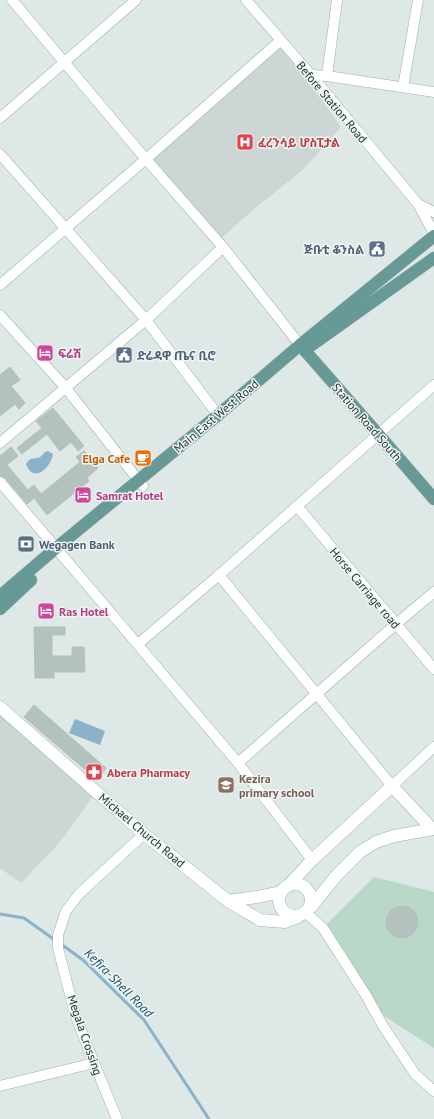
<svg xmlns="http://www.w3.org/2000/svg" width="434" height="1119" viewBox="0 0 434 1119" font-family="'PT Sans','Noto Sans Ethiopic',sans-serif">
<rect width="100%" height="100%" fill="#dee8e6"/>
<g fill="#ccd7d5">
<polygon points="280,41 341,127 304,169 254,209 218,241 144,157"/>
<polygon points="0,714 93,796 60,842 21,883 0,868"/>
</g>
<polygon fill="#b9d7c7" points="374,877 434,892 434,1048 373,1009 323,928"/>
<g fill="#8bb2c8">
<path d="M48,451L53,454C51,468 33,484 26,464C31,456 33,460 40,457C43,455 44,452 48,451Z"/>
<polygon points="75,719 105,731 100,745 69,733"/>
</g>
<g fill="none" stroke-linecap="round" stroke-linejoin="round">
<g stroke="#8bb2c8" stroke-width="3">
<polyline points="0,914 24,918 55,940"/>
<polyline points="61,944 83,960 144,1020 209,1119"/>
</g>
</g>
<g fill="#b4c2bf" stroke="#b1c1bd">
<polygon points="10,367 20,380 11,386 25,403 19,409 15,404 0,416 0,375"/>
<polygon points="53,408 84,446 78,451 71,442 60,451 47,434 22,454 17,448 42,428 36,421"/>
<polygon points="11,447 18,456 7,465 28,490 34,485 41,494 80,462 76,457 84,451 98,468 87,478 89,481 47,515 34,498 27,504 5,478 0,476 0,456"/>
<polygon points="34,627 65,627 65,635 52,635 52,656 72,656 72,647 84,647 85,672 54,672 54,678 35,678"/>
<polygon points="34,705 106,768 97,780 24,717"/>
<circle cx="402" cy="922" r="16"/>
</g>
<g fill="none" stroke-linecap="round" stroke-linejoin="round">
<g stroke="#a2afad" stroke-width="11">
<g id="street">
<polyline points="12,0 144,157 223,247 300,345"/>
<polyline points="246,0 311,75 418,204 434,233"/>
<polyline points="311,75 327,76 434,92"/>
<polyline points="327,76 337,0"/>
<polyline points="403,87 418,0"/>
<polyline points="0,118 136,0"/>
<polyline points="0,154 146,320 218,415"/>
<polyline points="418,204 434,212"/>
<polyline points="0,285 146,159 280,41"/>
<polyline points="0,315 65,387 143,486"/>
<polyline points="0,443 146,320 223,247"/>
<polyline points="0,482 238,763 396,624 434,592"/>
<polyline points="297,506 434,669"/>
<polyline points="219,575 434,385"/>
<polyline points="138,644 219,575 392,786 434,747"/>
<polyline points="238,763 312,860"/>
<polyline points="306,913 323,928 367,997 383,1026 415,1074 434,1091"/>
<polyline points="0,1086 94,1063"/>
<polyline points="117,1119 94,1063 75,1014 58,948 58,935 66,911 79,894 144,834"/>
</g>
</g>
<g stroke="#9eb2af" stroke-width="13">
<g id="secondary">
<polyline points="0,707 144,834 228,901 260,920 285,922 298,917"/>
<circle cx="295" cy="900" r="16"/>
<polyline points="289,885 312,860 392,786 432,829"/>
<polyline points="228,901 257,897 281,892"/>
<polyline points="311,907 336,876 360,852 376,842 394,836 434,829"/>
</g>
</g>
<g stroke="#bcc3c2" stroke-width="13">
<g id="primary">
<polyline points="300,345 378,434 434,499"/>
<polyline points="309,347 434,258"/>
<polyline points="0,596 56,548 218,415 300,345 434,236"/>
<polyline points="0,609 31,580"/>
</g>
</g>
<use href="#street" stroke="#fff" stroke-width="10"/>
<use href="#secondary" stroke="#fff" stroke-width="12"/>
<use href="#primary" stroke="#679997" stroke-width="12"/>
</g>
<defs>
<g id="hospital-square" transform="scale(0.9)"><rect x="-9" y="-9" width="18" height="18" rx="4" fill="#e0444e" stroke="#eef5f3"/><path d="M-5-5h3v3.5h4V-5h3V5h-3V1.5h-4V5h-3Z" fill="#fff"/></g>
<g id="civic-square" transform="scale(0.9)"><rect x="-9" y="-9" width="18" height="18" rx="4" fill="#5c6f8a" stroke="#eef5f3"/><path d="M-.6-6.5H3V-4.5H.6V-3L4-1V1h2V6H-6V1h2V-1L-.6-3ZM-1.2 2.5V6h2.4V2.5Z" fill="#fff"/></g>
<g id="hotel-square" transform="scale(0.9)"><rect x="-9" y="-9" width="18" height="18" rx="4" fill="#d1479c" stroke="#eef5f3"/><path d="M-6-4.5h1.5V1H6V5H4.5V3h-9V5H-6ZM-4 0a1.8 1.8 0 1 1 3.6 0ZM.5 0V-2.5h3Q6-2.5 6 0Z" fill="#fff"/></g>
<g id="cafe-square" transform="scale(0.9)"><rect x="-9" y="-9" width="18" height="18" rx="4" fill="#e8710a" stroke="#eef5f3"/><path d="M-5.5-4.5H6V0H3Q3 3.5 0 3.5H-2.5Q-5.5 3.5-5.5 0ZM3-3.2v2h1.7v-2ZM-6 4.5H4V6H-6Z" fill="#fff"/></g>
<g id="bank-square" transform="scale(0.9)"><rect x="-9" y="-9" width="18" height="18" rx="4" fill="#5c6f8a" stroke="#eef5f3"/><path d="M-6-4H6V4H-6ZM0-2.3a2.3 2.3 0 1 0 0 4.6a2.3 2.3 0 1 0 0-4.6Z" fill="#fff"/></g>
<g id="pharmacy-square" transform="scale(0.9)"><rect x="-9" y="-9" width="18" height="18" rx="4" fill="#e0444e" stroke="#eef5f3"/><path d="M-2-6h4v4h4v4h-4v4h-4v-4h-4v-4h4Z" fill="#fff"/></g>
<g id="school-square" transform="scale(0.9)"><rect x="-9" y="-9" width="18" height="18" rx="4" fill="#8d6e63" stroke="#eef5f3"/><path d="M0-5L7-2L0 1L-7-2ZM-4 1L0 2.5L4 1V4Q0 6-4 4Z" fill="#fff"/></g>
</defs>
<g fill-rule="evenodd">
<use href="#hospital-square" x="245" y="142"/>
<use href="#civic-square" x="377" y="249"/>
<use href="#hotel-square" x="45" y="353"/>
<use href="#civic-square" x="124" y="355"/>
<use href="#cafe-square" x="143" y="458"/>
<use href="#hotel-square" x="83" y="495"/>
<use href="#bank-square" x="26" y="544"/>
<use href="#hotel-square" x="46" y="611"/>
<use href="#pharmacy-square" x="94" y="772"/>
<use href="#school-square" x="226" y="785"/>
</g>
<g text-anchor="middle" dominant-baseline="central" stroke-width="3" stroke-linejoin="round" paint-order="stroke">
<g font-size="12" fill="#213635" stroke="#eef5f3">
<text transform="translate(332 102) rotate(50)">Before Station Road</text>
<text transform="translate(216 416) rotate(-40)">Main East West Road</text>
<text transform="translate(367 422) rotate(49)">Station Road South</text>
<text transform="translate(365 588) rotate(50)">Horse Carriage road</text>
<text transform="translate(142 830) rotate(40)">Michael Church Road</text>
<text transform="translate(85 1035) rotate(71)">Megala Crossing</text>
</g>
<g font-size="12" font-weight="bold" fill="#be3a42" stroke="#eef5f3" text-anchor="start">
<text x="258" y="142">ፈረንሳይ ሆስፒታል</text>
<text x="107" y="772">Abera Pharmacy</text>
</g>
<g font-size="12" font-weight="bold" fill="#4e5e75" stroke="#eef5f3" text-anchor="start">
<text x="364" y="249" text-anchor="end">ጅቡቲ ቆንስል</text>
<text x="137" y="355">ድሬዳዋ ጤና ቢሮ</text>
<text x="39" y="544">Wegagen Bank</text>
</g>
<g font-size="12" font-weight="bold" fill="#b23c85" stroke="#eef5f3" text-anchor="start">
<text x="58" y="353">ፍሬሽ</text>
<text x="96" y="495">Samrat Hotel</text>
<text x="59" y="611">Ras Hotel</text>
</g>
<g font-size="12" font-weight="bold" fill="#c56008" stroke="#eef5f3" text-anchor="end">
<text x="130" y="458">Elga Cafe</text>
</g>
<g font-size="12" font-weight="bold" fill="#785e54" stroke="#eef5f3" text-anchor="start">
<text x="239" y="778">Kezira<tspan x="239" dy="14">primary school</tspan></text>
</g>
<g font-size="13" font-style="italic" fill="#224f6b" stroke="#eef5f3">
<text transform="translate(119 983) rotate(45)">Kefira-Shell Road</text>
</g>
</g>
</svg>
